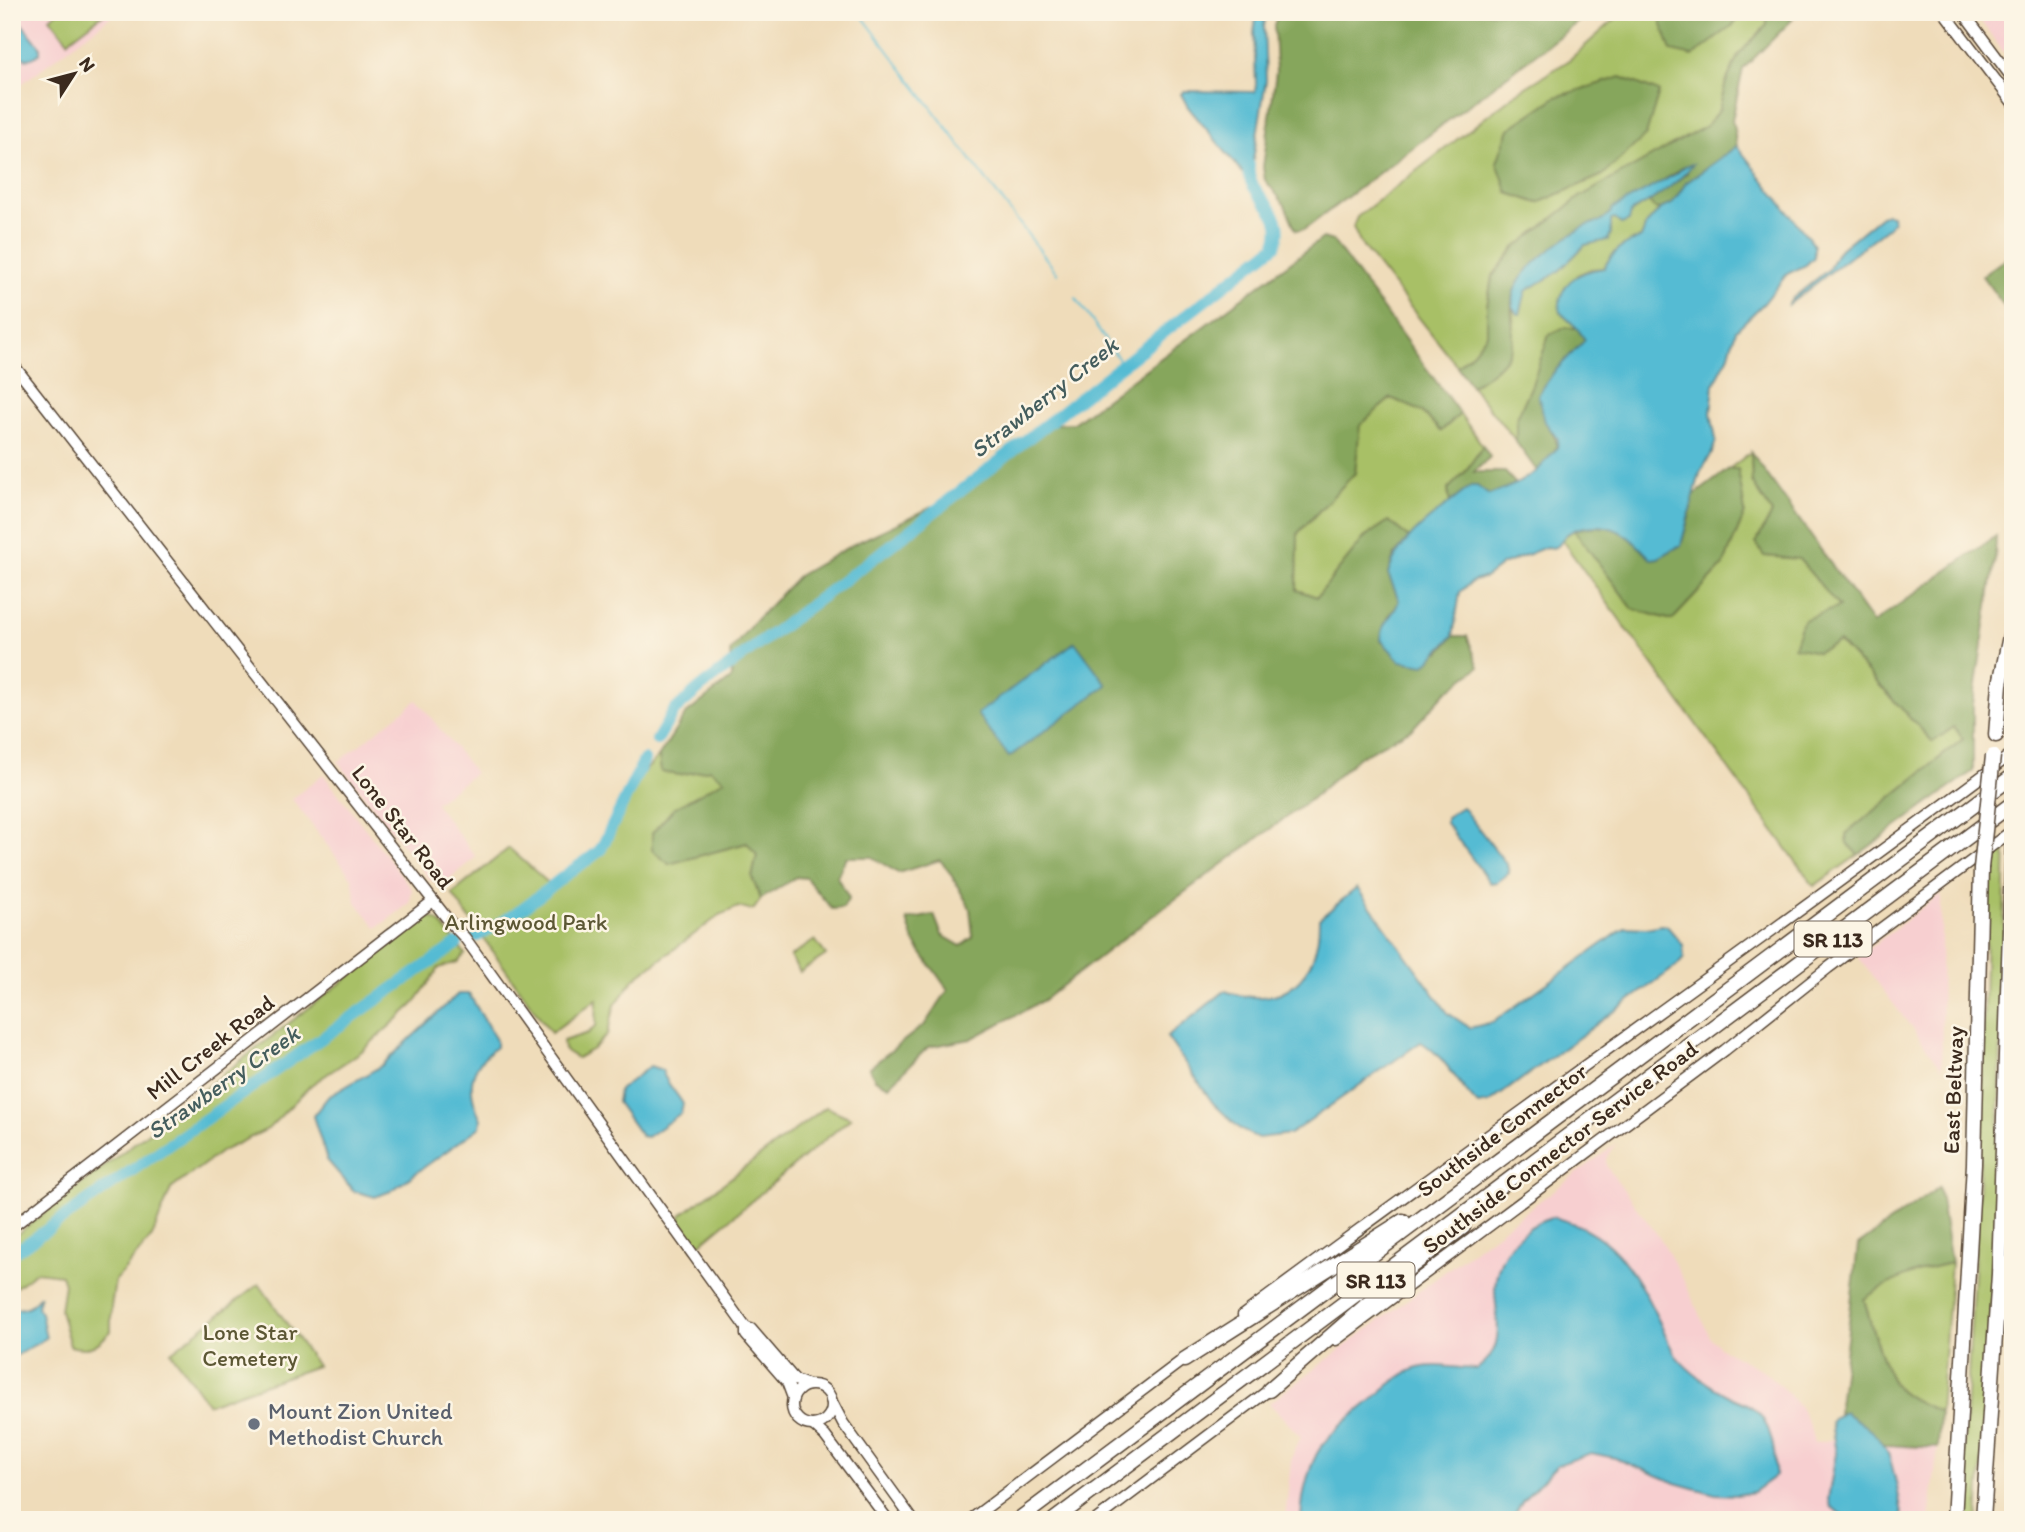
<svg xmlns="http://www.w3.org/2000/svg" width="2025" height="1532" viewBox="0 0 2025 1532" font-family="Itim,sans-serif">
<rect width="100%" height="100%" fill="#fcf5e5"/>
<filter id="ink" filterUnits="userSpaceOnUse"><feTurbulence type="fractalNoise" baseFrequency=".0143" numOctaves="2"/><feDisplacementMap in="SourceGraphic" scale="14" xChannelSelector="R" yChannelSelector="G"/><feConvolveMatrix kernelMatrix="1 2 1 2 8 2 1 2 1" color-interpolation-filters="sRGB"/></filter>
<filter id="wash" filterUnits="userSpaceOnUse"><feTurbulence type="fractalNoise" baseFrequency=".00686" numOctaves="4" result="noise"/><feDisplacementMap in="SourceGraphic" scale="28" xChannelSelector="R" yChannelSelector="G"/><feGaussianBlur stdDeviation="1.57" result="paint"/><feColorMatrix in="noise" values="0 0 0 0 0 0 0 0 0 0 0 0 0 0 0 0 0 1.4 0 .05"/><feComposite in="paint" operator="in"/></filter>
<g filter="url(#wash)">
<rect width="100%" height="100%" fill="#efdcba"/>
<g fill="#f7cfd0">
<polygon points="12,12 117,12 12,91"/>
<polygon points="1974,12 2013,12 2013,65"/>
<polygon points="417,700 475,773 435,803 476,857 442,885 430,880 338,762"/>
<polygon points="323,774 412,889 410,903 377,928 356,902 352,878 292,799"/>
<polygon points="1941,893 1942,1068 1858,957"/>
<polygon points="1616,1144 1606,1159 1607,1167 1662,1241 1684,1281 1710,1337 1720,1348 1764,1371 1788,1393 1801,1409 1810,1427 1814,1443 1834,1439 1836,1453 1828,1499 1830,1506 1851,1520 1285,1520 1291,1460 1295,1448 1301,1437 1269,1403"/>
<polygon points="1885,1445 1938,1448 1929,1520 1903,1520 1893,1474 1892,1462"/>
</g>
<g fill="#a8c066" stroke="#727542" stroke-width="2" fill-rule="evenodd">
<polygon points="57,12 106,12 68,41 50,18"/>
<path d="M1623,12H1662L1661,22L1732,26L1745,12H1767V25L1739,54L1726,82L1719,110L1706,126L1580,197L1515,248L1492,277L1487,306V334L1473,352L1457,366L1360,243L1353,227L1357,217L1518,92L1568,61ZM1603,175L1538,203L1508,193Z"/>
<path d="M1649,202L1654,208L1660,209L1646,225L1641,238C1624,243 1612,252 1604,268L1591,269L1577,275L1560,312L1577,328H1563L1549,335L1532,385L1516,420V441L1471,386L1497,368L1514,327L1512,308L1517,314H1520L1525,291L1558,272L1585,245L1611,233L1610,220L1631,212Z"/>
<polygon points="1391,398 1421,411 1441,431 1460,414 1483,446 1465,472 1448,489 1450,503 1409,538 1389,521 1365,537 1317,597 1297,590 1298,533 1355,473 1359,425"/>
<polygon points="1751,452 1752,482 1772,513 1756,543 1765,556 1799,558 1839,607 1817,652 1839,642 1932,741 1954,726 1963,739 1846,834 1847,843 1858,855 1814,886 1561,539 1574,530 1633,609 1672,620 1723,566 1745,513 1738,470 1729,469"/>
<polygon points="659,756 661,772 679,775 710,769 725,780 707,792 669,864 747,843 757,855 752,878 761,899 754,909 749,910 738,907 720,915 634,979 615,1005 607,1035 593,1049 577,1058 564,1050 563,1041 588,1033 596,1026 597,999 551,1033 452,894 509,848 554,888 592,861 606,847 642,774"/>
<polygon points="2006,843 1996,1233 1978,1520 1960,1520 1979,1183 1988,856"/>
<path d="M431,917L439,921L465,954L458,962L439,968L413,1005L362,1051L311,1085L268,1129L222,1151L171,1189L152,1237L115,1281L111,1307V1331C98,1345 90,1352 70,1346L60,1310L64,1284L61,1275L36,1272L12,1290V1238L422,920Z"/>
<polygon points="815,940 826,955 800,972 790,957"/>
<polygon points="826,1107 851,1118 694,1249 680,1227 681,1215"/>
<path d="M1951,1263L1940,1412C1925,1405 1902,1396 1893,1382C1881,1364 1870,1321 1864,1298C1893,1279 1917,1270 1951,1263Z"/>
<polygon points="259,1284 317,1366 208,1404 171,1352"/>
</g>
<g fill="#86a65b" stroke="#60683c" stroke-width="2">
<polygon points="1279,12 1591,12 1305,229 1296,230 1285,205 1265,180 1263,167 1276,72 1274,25"/>
<polygon points="1662,12 1745,12 1732,26 1693,56 1671,51 1661,22"/>
<path d="M1767,12H1788L1793,19L1743,69L1732,120L1737,146L1686,183L1672,204L1660,209L1654,208L1649,202L1687,173L1685,166L1603,221C1579,222 1519,271 1513,295C1508,312 1517,331 1511,349C1504,366 1485,377 1471,386L1457,366L1473,352L1487,334V306L1492,277L1515,248L1580,197L1706,126L1719,110L1726,82L1739,54L1767,25Z"/>
<polygon points="1621,77 1659,92 1646,135 1603,175 1538,203 1508,193 1497,162 1509,129 1556,97"/>
<polygon points="1323,238 1333,241 1460,414 1441,431 1421,411 1391,398 1360,425 1355,473 1298,533 1297,590 1317,597 1365,537 1389,521 1409,538 1394,556 1388,574 1399,600 1397,607 1389,615 1381,641 1390,649 1440,652 1453,636 1467,636 1479,667 1446,692 1413,728 1359,757 1311,799 1147,920 1044,1000 971,1039 928,1047 889,1086 875,1079 869,1068 925,1024 948,990 914,942 907,920 934,915 942,935 961,946 973,937 970,908 950,873 940,860 898,873 872,857 846,857 837,877 849,898 843,908 832,909 806,878 796,877 761,899 752,878 757,855 747,843 669,864 652,850 652,833 674,808 724,780 710,769 679,775 661,772 659,756 685,715 732,678 730,652 753,623 798,576 852,545 970,489 1054,424 1073,423"/>
<polygon points="2013,253 2013,318 1982,276"/>
<path d="M1563,328H1577L1585,340L1554,372L1546,422C1564,448 1557,449 1537,471L1516,442V420L1532,385L1549,335Z"/>
<polygon points="1483,446 1490,457 1474,472 1505,472 1516,484 1489,495 1471,486 1450,503 1448,489 1465,472"/>
<polygon points="1751,452 1873,623 1996,536 1995,560 1973,704 1973,771 1858,855 1847,843 1846,834 1963,739 1954,727 1933,742 1839,642 1817,652 1794,647 1803,620 1839,607 1799,559 1764,556 1756,543 1772,513 1752,482"/>
<path d="M1729,469H1738L1745,513L1723,566L1672,620L1633,609L1574,530C1614,520 1624,531 1651,559L1658,558L1681,545L1690,514L1693,496Z"/>
<path d="M1939,1187L1951,1263C1917,1270 1893,1279 1864,1299C1870,1321 1881,1364 1893,1383C1902,1396 1925,1405 1940,1412L1938,1448L1885,1445L1867,1428L1844,1412L1838,1414L1858,1245Z"/>
</g>
<g fill="#55bbd3" stroke="#487278" stroke-width="2">
<path d="M12,12L40,46V53C28,63 23,59 12,49Z"/>
<polygon points="1257,12 1266,12 1264,27 1266,80 1250,179 1243,173 1188,107 1181,94 1184,91 1255,92 1256,84 1254,33"/>
<path d="M1737,146L1814,245V257L1806,265L1787,274L1764,303L1736,330L1728,357L1714,384L1711,413L1716,440L1712,453L1700,473L1681,545L1658,558L1651,559C1629,536 1614,520 1580,528C1571,530 1563,536 1559,545L1553,548L1546,547L1502,565L1486,577L1471,582L1460,592L1453,636L1425,665L1400,661L1381,640C1382,617 1394,618 1399,600L1388,574C1399,535 1441,511 1471,486H1477L1489,495L1516,484L1537,471L1557,448L1558,439L1545,422L1538,395L1554,372L1585,340L1577,328L1560,312C1557,284 1577,271 1604,268C1613,251 1623,244 1641,238L1646,225L1660,209L1672,204L1686,183Z"/>
<path d="M1693,164C1678,184 1653,200 1631,212L1629,221L1621,224L1615,219L1611,220V233L1608,240L1585,245L1558,272L1526,291L1520,314H1517C1495,284 1560,241 1582,228C1593,221 1608,223 1612,209L1676,174L1685,166Z"/>
<polygon points="1887,214 1892,215 1893,221 1889,226 1787,306 1793,298 1829,269 1837,252 1881,216"/>
<polygon points="1075,642 1107,685 1009,757 977,714"/>
<polygon points="1462,807 1507,865 1509,873 1497,882 1490,883 1446,823 1446,817"/>
<path d="M1357,888L1448,1013L1470,1028L1493,1022L1626,927L1646,928L1662,925L1667,926L1683,945L1684,958L1678,965L1489,1103L1478,1105C1458,1085 1446,1057 1421,1042L1290,1134L1258,1138L1241,1130L1213,1103L1167,1037L1225,991C1283,1012 1320,977 1319,919Z"/>
<path d="M458,994H469L496,1040V1047C468,1067 466,1090 481,1119L480,1127L391,1191L375,1197L354,1191L327,1160L313,1116L328,1097L381,1066Z"/>
<path d="M650,1066L662,1070C665,1082 676,1092 683,1104L681,1113L647,1137L641,1136L617,1102L619,1090Z"/>
<path d="M1551,1217C1610,1229 1633,1268 1658,1319C1664,1331 1669,1347 1677,1357C1692,1375 1713,1388 1733,1398C1739,1401 1747,1403 1752,1407C1772,1422 1776,1453 1775,1476L1753,1492L1737,1495L1715,1494L1676,1483L1615,1458L1591,1453L1557,1465L1523,1500L1511,1520H1301C1302,1494 1309,1458 1328,1438C1341,1424 1358,1412 1373,1399C1386,1388 1402,1372 1418,1368C1437,1363 1458,1369 1477,1369C1482,1365 1489,1359 1492,1353C1503,1334 1495,1310 1495,1289C1496,1255 1519,1228 1551,1217Z"/>
<path d="M40,1295L37,1307L41,1313L46,1338L12,1358V1309C27,1309 32,1307 40,1295Z"/>
<path d="M1844,1412C1858,1421 1873,1430 1883,1444C1893,1456 1900,1503 1903,1520H1851L1830,1506L1828,1499L1836,1453L1831,1422L1834,1417Z"/>
</g>
<g fill="none" stroke-linecap="round" stroke-linejoin="round">
<g stroke="#55bbd3" stroke-width="2">
<polyline points="859,12 1057,273"/>
<polyline points="1076,298 1122,364"/>
</g>
<g stroke="#55bbd3" stroke-width="12">
<path d="M657,740L674,711L700,688L903,536L1275,246C1292,207 1244,198 1249,165"/>
<path d="M477,936C508,921 535,899 562,878C575,867 589,861 601,849L644,760"/>
<polyline points="12,1254 457,944"/>
</g>
</g>
</g>
<g filter="url(#ink)">
<g fill="none" stroke-linecap="round" stroke-linejoin="round">
<g stroke="#564535" stroke-width="13">
<g id="secondary">
<polyline points="1944,12 2013,103"/>
<polyline points="1963,12 2013,79"/>
<polyline points="12,363 449,921 465,938 746,1328"/>
<polyline points="12,1227 433,901"/>
<path d="M1243,1315C1498,1125 1759,944 2013,753"/>
<polyline points="1336,1340 1725,1050 1828,968 2013,830"/>
<circle cx="812" cy="1405" r="20"/>
<polyline points="793,1398 787,1382 746,1335 746,1328 751,1329 795,1380 808,1385"/>
<polyline points="831,1400 843,1423 913,1520"/>
<polyline points="813,1425 825,1436 888,1520"/>
<polyline points="970,1520 1188,1356"/>
<polyline points="1096,1520 1273,1387"/>
</g>
</g>
<g stroke="#564535" stroke-width="17">
<g id="highway">
<polyline points="1996,735 2000,684 2013,622"/>
<polyline points="1184,1360 1403,1221"/>
<polyline points="1269,1390 1409,1268 1463,1227"/>
<polyline points="1018,1520 2013,776"/>
<polyline points="1054,1520 2013,803"/>
<polyline points="1954,1520 1974,1164 1981,868"/>
<polyline points="1983,1520 1999,1274 2013,836"/>
</g>
</g>
<use href="#secondary" stroke="#fff" stroke-width="10"/>
<use href="#highway" stroke="#fff" stroke-width="14"/>
<g stroke="#564535" stroke-width="17" stroke-linecap="butt">
<polyline id="highway-bridge" points="1981,868 1993,756"/>
</g>
<use href="#highway-bridge" stroke="#fff" stroke-width="14"/>
</g>
</g>
<circle fill="#6b7280" stroke="#fcf5e5" stroke-width="2.5" cx="254" cy="1424" r="7"/>
<g text-anchor="middle" dominant-baseline="central" stroke-width="5" stroke-linejoin="round" paint-order="stroke">
<g fill="#fcf5e5" stroke="#75675a" stroke-width="2">
<rect x="1794.5" y="921.5" width="77" height="35" rx="5"/>
<rect x="1337.5" y="1262.5" width="77" height="35" rx="5"/>
</g>
<g font-size="21" font-weight="bold" fill="#3b2a1e">
<text x="1833" y="939">SR 113</text>
<text x="1376" y="1280">SR 113</text>
</g>
<g font-size="23" fill="#3b2a1e" stroke="#fcf5e5">
<text transform="translate(403 827) rotate(52)">Lone Star Road</text>
<text transform="translate(210 1047) rotate(-38)">Mill Creek Road</text>
<text transform="translate(1953 1090) rotate(-88)">East Beltway</text>
<text transform="translate(1502 1130) rotate(-37)">Southside Connector</text>
<text transform="translate(1560 1147) rotate(-37)">Southside Connector Service Road</text>
</g>
<g font-size="23" fill="#5c5734" stroke="#fcf5e5">
<text x="526" y="922">Arlingwood Park</text>
<text x="250" y="1332">Lone Star<tspan x="250" dy="26">Cemetery</tspan></text>
</g>
<g font-size="23" fill="#5b616d" stroke="#fcf5e5" text-anchor="start">
<text x="268" y="1411">Mount Zion United<tspan x="268" dy="26">Methodist Church</tspan></text>
</g>
<g font-size="24" font-style="italic" fill="#445d5d" stroke="#fcf5e5">
<text transform="translate(1044 397) rotate(-38)">Strawberry Creek</text>
<text transform="translate(223 1082) rotate(-35)">Strawberry Creek</text>
</g>
</g>
<rect width="2025" height="1532" fill="none" stroke="#fcf5e5" stroke-width="42"/>
<g transform="translate(74 74) rotate(54)" stroke="#fcf5e5" stroke-width="5" paint-order="stroke">
<path d="M0-5L12 26L0 18L-12 26Z" fill="#3b2a1e"/>
<text y="-10" font-size="19" font-weight="bold" text-anchor="middle" fill="#3b2a1e">N</text>
</g>
</svg>
